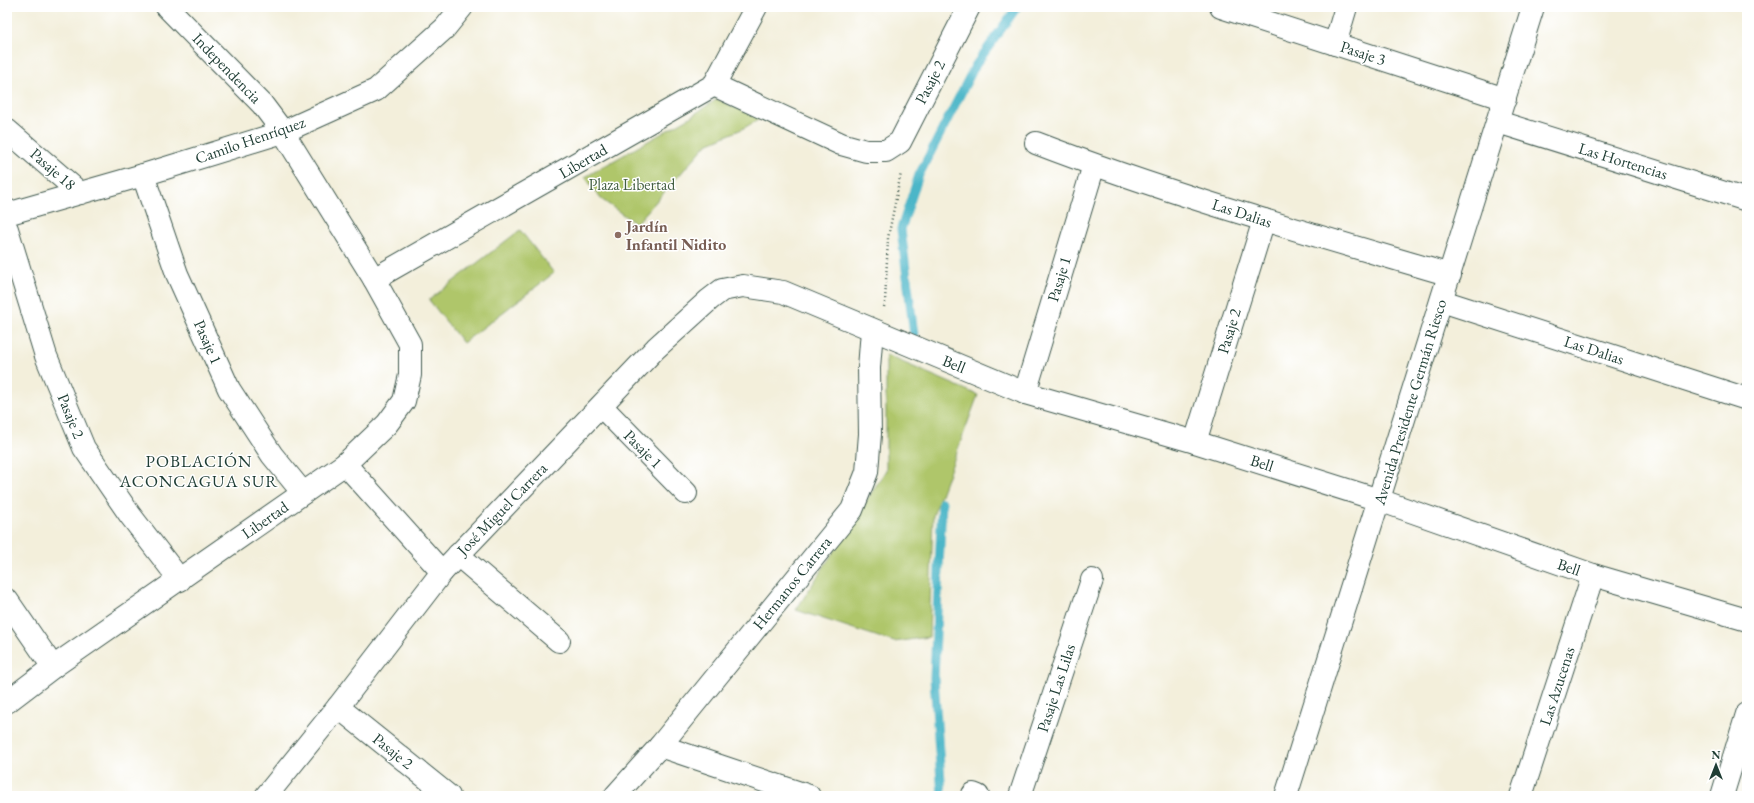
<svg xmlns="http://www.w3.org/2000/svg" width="1754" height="803" viewBox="0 0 1754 803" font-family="'EB Garamond',serif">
<rect width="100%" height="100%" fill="#fff"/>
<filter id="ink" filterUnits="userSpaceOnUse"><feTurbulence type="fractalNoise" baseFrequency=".025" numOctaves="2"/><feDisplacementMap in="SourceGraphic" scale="8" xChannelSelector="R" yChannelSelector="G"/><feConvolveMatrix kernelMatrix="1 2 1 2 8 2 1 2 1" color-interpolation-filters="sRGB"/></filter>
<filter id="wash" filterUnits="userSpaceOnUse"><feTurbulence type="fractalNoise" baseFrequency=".012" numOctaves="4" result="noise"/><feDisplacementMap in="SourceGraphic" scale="16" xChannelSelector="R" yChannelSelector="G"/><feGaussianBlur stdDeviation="0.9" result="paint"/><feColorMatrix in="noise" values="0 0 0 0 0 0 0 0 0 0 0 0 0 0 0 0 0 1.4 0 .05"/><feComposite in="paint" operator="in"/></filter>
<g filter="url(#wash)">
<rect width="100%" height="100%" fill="#f3efdb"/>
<g fill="#afc66b" stroke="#678250">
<polygon points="717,99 760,119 742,129 707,144 636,224 601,199 585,177 687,119"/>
<polygon points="520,230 554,273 463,343 429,300"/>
<polygon points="886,355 978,395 933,516 929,637 894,642 796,610 886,470"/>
</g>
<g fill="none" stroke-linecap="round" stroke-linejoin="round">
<g stroke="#4bb6c8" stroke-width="9">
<polyline points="914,335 901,229 919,175 975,66 1017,7"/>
<polyline points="942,796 934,678 942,502"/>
</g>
</g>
</g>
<g filter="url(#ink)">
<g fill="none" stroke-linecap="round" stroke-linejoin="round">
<g stroke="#3f584d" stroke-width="24">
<g id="minor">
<polyline points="1221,7 1505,99"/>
<polyline points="1335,44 1346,7"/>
<polyline points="714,85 841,144 866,151 886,151 900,142 969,7"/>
<polyline points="1498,122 1747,200"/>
<polyline points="7,130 80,193"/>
<path d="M1036,143C1171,195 1311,234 1450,275"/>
<polyline points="143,175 177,274 229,389 272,455 303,493"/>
<polyline points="7,229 46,356 84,448 130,515 180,580"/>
<polyline points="374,279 714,85 756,7"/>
<polyline points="1442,301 1747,399"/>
<polyline points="1025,393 1094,165"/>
<polyline points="601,406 686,493"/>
<polyline points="1195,442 1264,220"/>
<polyline points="345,464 442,572"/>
<polyline points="458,555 559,641"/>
<polyline points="7,600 53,667"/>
<polyline points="7,702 53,667 345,464 387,424 404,401 410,375 410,344 374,279 283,132 262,104 167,7"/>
<polyline points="338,707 449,796"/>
<polyline points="660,746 809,796"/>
<polyline points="973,794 978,796"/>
<polyline points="266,796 338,707 442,572 656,348 709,300 722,290 743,286 783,292 1025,393 1195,442 1379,500 1593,575 1747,620"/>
<polyline points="615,796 660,746 852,510 867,472 870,434 869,368 872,330"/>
<polyline points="1020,796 1092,580"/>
<polyline points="1521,796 1593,575"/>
<polyline points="1722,796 1747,714"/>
</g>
</g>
<g stroke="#3f584d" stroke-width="24">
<g id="tertiary">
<polyline points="7,214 143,175 283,132 376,90 445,28 462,7"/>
<polyline points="1286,796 1533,7"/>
</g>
</g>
<polyline stroke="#3f584d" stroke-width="2.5" stroke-dasharray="1 3" stroke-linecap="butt" points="884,307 885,303 888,238 901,173"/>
<use href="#minor" stroke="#fff" stroke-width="22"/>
<use href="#tertiary" stroke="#fff" stroke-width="22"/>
</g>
</g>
<circle fill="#8d6e63" stroke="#fff" stroke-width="1.5" cx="618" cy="235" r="4"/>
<g text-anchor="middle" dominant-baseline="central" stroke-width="3" stroke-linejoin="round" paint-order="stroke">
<g font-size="16" fill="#1f3d34" stroke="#fff">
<text transform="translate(1363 53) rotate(18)">Pasaje 3</text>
<text transform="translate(227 68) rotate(46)">Independencia</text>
<text transform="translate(930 82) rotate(-63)">Pasaje 2</text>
<text transform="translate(250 140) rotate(-19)">Camilo Henríquez</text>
<text transform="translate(583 161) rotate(-30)">Libertad</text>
<text transform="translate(1623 161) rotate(17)">Las Hortencias</text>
<text transform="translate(53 169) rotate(41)">Pasaje 18</text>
<text transform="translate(1242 213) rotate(18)">Las Dalias</text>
<text transform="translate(1059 279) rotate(-73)">Pasaje 1</text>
<text transform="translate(1229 331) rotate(-73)">Pasaje 2</text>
<text transform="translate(208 342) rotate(66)">Pasaje 1</text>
<text transform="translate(1594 350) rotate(18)">Las Dalias</text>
<text transform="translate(954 364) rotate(22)">Bell</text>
<text transform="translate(1410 402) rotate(-73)">Avenida Presidente Germán Riesco</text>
<text transform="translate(71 416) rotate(68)">Pasaje 2</text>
<text transform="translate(643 449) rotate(45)">Pasaje 1</text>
<text transform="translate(1262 463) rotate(18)">Bell</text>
<text transform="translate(502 509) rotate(-46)">José Miguel Carrera</text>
<text transform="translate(265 520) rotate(-35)">Libertad</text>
<text transform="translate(1569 567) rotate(19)">Bell</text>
<text transform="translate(792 583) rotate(-51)">Hermanos Carrera</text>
<text transform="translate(1557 686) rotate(-72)">Las Azucenas</text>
<text transform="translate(1056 688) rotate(-72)">Pasaje Las Lilas</text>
<text transform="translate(393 751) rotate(39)">Pasaje 2</text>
</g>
<g font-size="16" fill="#435f42" stroke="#fff">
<text x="632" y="184">Plaza Libertad</text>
</g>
<g font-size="16" font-weight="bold" fill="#785e54" stroke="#fff" text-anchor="start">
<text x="626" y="226">Jardín<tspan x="626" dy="18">Infantil Nidito</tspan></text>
</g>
<g font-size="17" letter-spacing="1" fill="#1f3d34" stroke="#fff">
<text x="199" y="461">POBLACIÓN<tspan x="199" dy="20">ACONCAGUA SUR</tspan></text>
</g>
</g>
<rect width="1754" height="803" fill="none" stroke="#fff" stroke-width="24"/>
<g transform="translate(1716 765)" stroke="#ffffff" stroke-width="3" paint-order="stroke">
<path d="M0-3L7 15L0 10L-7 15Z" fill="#1f3d34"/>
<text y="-6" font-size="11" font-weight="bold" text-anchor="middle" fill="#1f3d34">N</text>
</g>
</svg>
